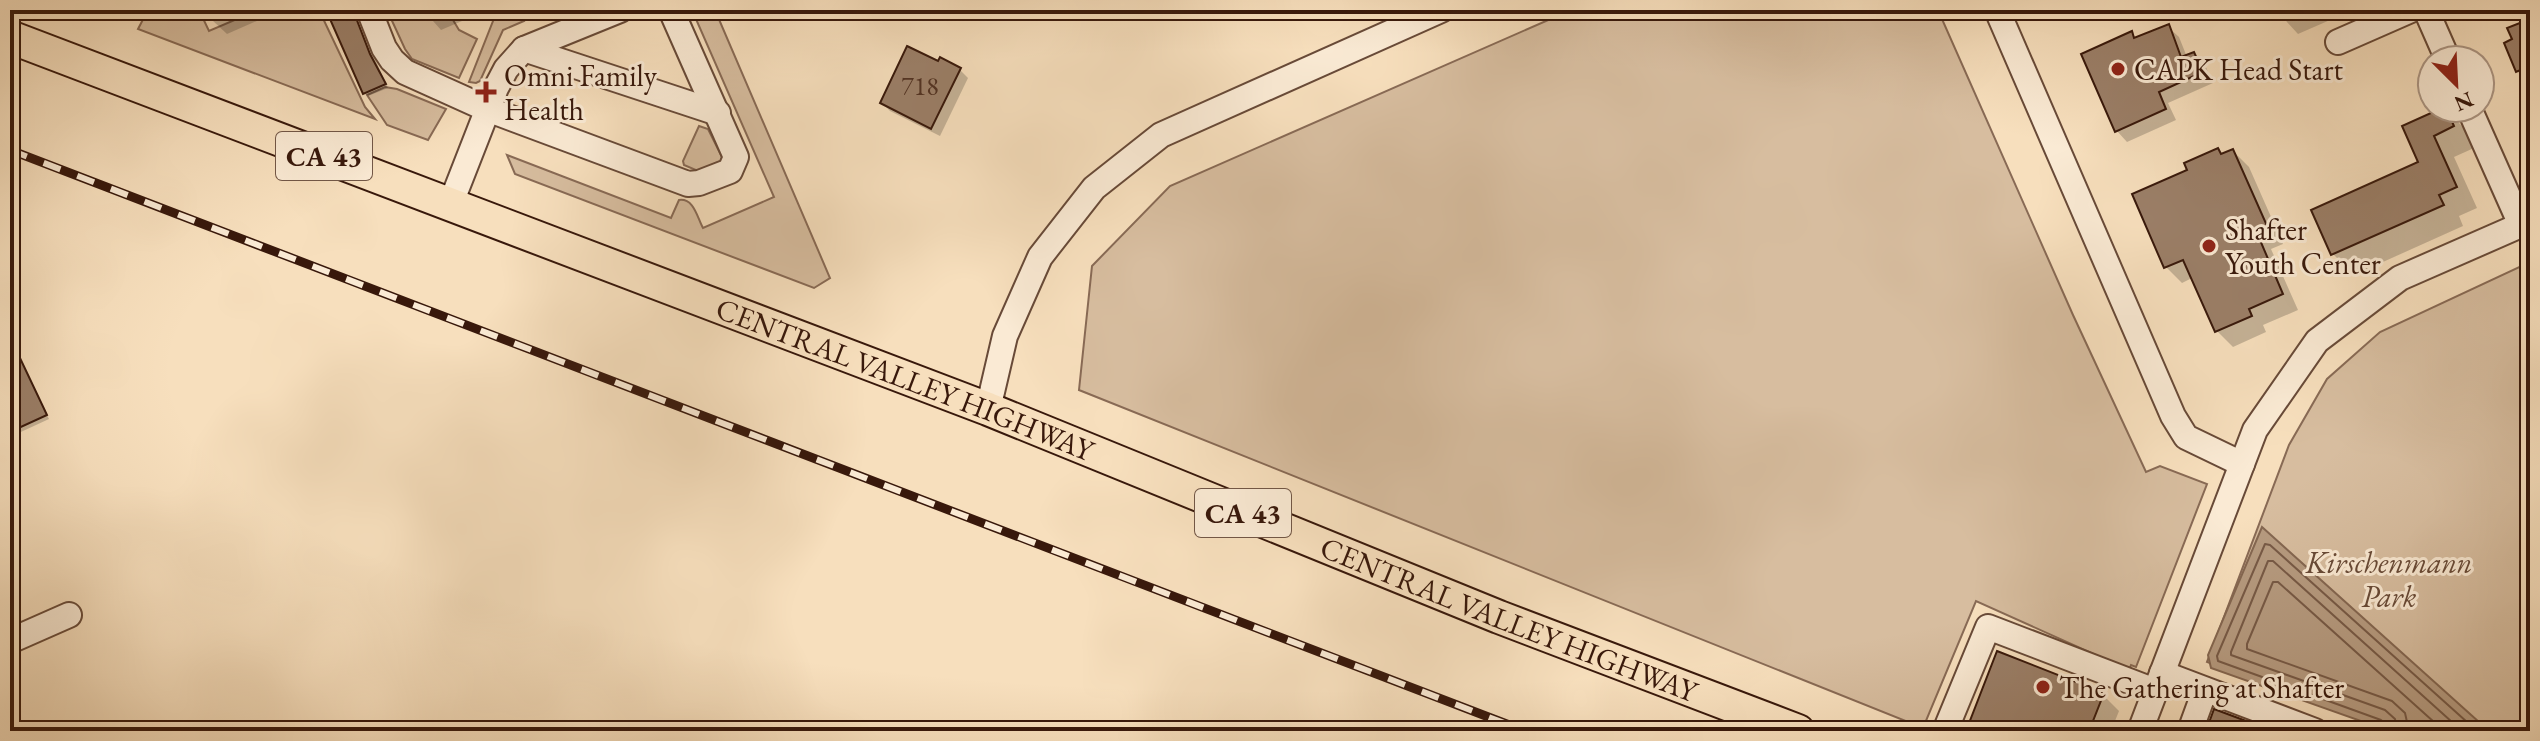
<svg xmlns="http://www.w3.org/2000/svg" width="2540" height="741" viewBox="0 0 2540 741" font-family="'EB Garamond',serif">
<rect width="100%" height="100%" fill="#f7dfbd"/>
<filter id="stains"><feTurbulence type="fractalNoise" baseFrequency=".0025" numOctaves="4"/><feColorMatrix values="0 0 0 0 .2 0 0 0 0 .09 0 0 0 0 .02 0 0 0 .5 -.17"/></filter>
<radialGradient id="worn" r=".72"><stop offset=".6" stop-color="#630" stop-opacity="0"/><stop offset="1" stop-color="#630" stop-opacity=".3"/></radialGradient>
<g fill="#d7bd9f" stroke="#886a55" stroke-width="2">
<polygon points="148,10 199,10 209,31 258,10 319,10 365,107 375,119 138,29"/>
<polygon points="387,10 420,10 423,16 438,10 447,10 459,30 477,39 459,78 412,59 405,49"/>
<polygon points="518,10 524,21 503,30 480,81 476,83 469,82 497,11"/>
<path d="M692,10H715L830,278L814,288L515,174L507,155L671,218L679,200C694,198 697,217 703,228L774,197Z"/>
<polygon points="1571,10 1938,10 2073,315 2146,472 2160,466 2207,484 2136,667 2131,665 2129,670 1976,601 1923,728 1079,390 1092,266 1170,186"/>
<polygon points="385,87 397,89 446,109 428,140 387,125 367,95"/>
<polygon points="699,126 708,129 722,157 721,161 698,171 684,165 683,161"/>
<polygon points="2530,262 2530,731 2389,731 2207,662 2289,445 2327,379 2380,332"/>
</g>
<polygon fill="#b69b80" stroke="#846751" stroke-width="2" points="2262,527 2489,731 2389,731 2211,668 2208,655"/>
<g fill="#0003">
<polygon points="208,10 282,10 227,34 212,20"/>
<polygon points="328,10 353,10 388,88 368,96 365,93"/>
<polygon points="414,10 482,10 483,12 441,30 425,12 419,15"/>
<polygon points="2276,10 2353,10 2298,34"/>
<polygon points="2530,21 2530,83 2517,71 2514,40"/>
<polygon points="2168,27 2179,37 2187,57 2194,54 2205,65 2213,83 2168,103 2176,120 2127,142 2117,131 2131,34 2136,39"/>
<polygon points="939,64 960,70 968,78 940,136 890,111 882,103"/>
<polygon points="2445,109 2466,130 2474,148 2454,157 2477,208 2459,216 2463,226 2354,275 2333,254 2421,163"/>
<polygon points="2218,150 2223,156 2233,151 2249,167 2283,244 2271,249 2298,310 2263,325 2266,332 2233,347 2217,331 2192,278 2182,283 2166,267 2189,171"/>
<polygon points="19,359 49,419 10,437 10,364"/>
<polygon points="2103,695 2119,711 2111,731 1972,731"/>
</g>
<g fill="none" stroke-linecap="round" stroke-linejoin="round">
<g stroke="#775a46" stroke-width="2">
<polyline points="2387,731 2386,724 2381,720 2218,661 2217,656 2265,544 2270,545 2477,731"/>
<polyline points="2397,731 2395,719 2385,710 2231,655 2231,652 2268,561 2273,561 2462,731"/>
<polyline points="2409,731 2405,713 2392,701 2247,649 2247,644 2273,582 2278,582 2444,731"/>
</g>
</g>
<g fill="#9b7f68" stroke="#38180b" stroke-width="2">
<polygon points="326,10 353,10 370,54 386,84 363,94"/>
<polygon points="2530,19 2530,80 2525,68 2516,72 2504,43 2512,39 2507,28"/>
<polygon points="2169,24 2181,57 2194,52 2203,72 2159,92 2166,109 2115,132 2081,54 2132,31 2134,38"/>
<polygon points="907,46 938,61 940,57 961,68 931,129 880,103"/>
<polygon points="2442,108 2446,108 2454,126 2434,136 2457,187 2439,195 2444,205 2331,255 2311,210 2418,162 2402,126"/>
<polygon points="2218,148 2221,154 2233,149 2268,228 2257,233 2283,294 2249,309 2252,316 2215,332 2183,260 2164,268 2132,194 2187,170 2184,163"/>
<polygon points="10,337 47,415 10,432"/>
<polygon points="1997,651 2104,693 2089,731 1966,731"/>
<polygon points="2214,709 2273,731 2206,731"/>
</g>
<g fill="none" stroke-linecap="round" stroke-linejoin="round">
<g stroke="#684a38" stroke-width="28">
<g id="minor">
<polyline points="369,10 384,48 392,60 405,72 487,109 688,184 699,183 730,171 736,157 671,10"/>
<polyline points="1997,10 2173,416 2186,437 2242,464"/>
<polyline points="2426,10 2448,60"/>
<polyline points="2338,42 2411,10"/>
<polyline points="524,49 718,113"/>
<polyline points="2469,108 2521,225"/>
<polyline points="451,203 496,88 506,69 524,49 620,10"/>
<polyline points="988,409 1005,336 1040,257 1094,188 1161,135 1441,10"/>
<polyline points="10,641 69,615"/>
<polyline points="2162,673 2315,731"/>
<polyline points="1945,731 1988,627 2155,691"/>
<polyline points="2140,731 2255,430 2317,341 2400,278 2530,221"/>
<polyline points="2190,731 2205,690"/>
</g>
</g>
<g stroke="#38180b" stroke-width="36">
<g id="major">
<path id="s1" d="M10,37L988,409L1499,617L1798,731"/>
</g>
</g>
<use href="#minor" stroke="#faead4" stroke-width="24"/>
<use href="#major" stroke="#f7dfbd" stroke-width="32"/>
<g stroke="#38180b" stroke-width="9">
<polyline id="rail" points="10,150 1525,731"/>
</g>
<use href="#rail" stroke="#faead4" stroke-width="6" stroke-dasharray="18" stroke-linecap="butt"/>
</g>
<g fill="#8f2418" stroke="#faead4" stroke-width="3">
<circle cx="2118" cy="69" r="8"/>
<path d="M482 80h8v8h8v8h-8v8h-8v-8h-8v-8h8z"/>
<circle cx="2209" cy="246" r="8"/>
<circle cx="2043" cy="687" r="8"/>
</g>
<g text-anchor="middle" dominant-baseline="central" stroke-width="6" stroke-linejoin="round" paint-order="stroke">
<g font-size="26" fill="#513222">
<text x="920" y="86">718</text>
</g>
<g fill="#faead4" stroke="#725747" stroke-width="2">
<rect x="276" y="132" width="96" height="48" rx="6"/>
<rect x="1195" y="489" width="96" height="48" rx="6"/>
</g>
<g font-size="28" font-weight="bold" fill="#38180b">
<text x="324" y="156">CA 43</text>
<text x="1243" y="513">CA 43</text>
</g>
<g font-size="30" fill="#38180b" stroke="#faead4" text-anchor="start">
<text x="2134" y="69">CAPK Head Start</text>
<text x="504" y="75">Omni Family<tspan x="504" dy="34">Health</tspan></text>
<text x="2225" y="229">Shafter<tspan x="2225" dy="34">Youth Center</tspan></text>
<text x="2059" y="687">The Gathering at Shafter</text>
</g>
<g font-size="30" fill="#38180b" stroke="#faead4">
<text stroke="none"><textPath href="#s1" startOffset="958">CENTRAL VALLEY HIGHWAY</textPath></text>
<text stroke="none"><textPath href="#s1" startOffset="1608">CENTRAL VALLEY HIGHWAY</textPath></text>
</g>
<g font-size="30" font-style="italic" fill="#684a37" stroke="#faead4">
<text x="2389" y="562">Kirschenmann<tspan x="2389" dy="34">Park</tspan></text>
</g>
</g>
<rect width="2540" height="741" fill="none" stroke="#f7dfbd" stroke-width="40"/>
<rect x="12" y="12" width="2516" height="717" fill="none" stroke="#38180b" stroke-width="4"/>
<rect x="20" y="20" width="2500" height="701" fill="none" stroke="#38180b" stroke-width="2"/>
<g transform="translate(2456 84) rotate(156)"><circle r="38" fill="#faead4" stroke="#ac9684" stroke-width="2"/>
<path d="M0-6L14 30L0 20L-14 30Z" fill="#8f2418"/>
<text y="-12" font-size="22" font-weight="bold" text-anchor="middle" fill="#38180b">N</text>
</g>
<rect width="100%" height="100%" filter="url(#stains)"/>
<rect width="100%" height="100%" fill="url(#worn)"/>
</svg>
